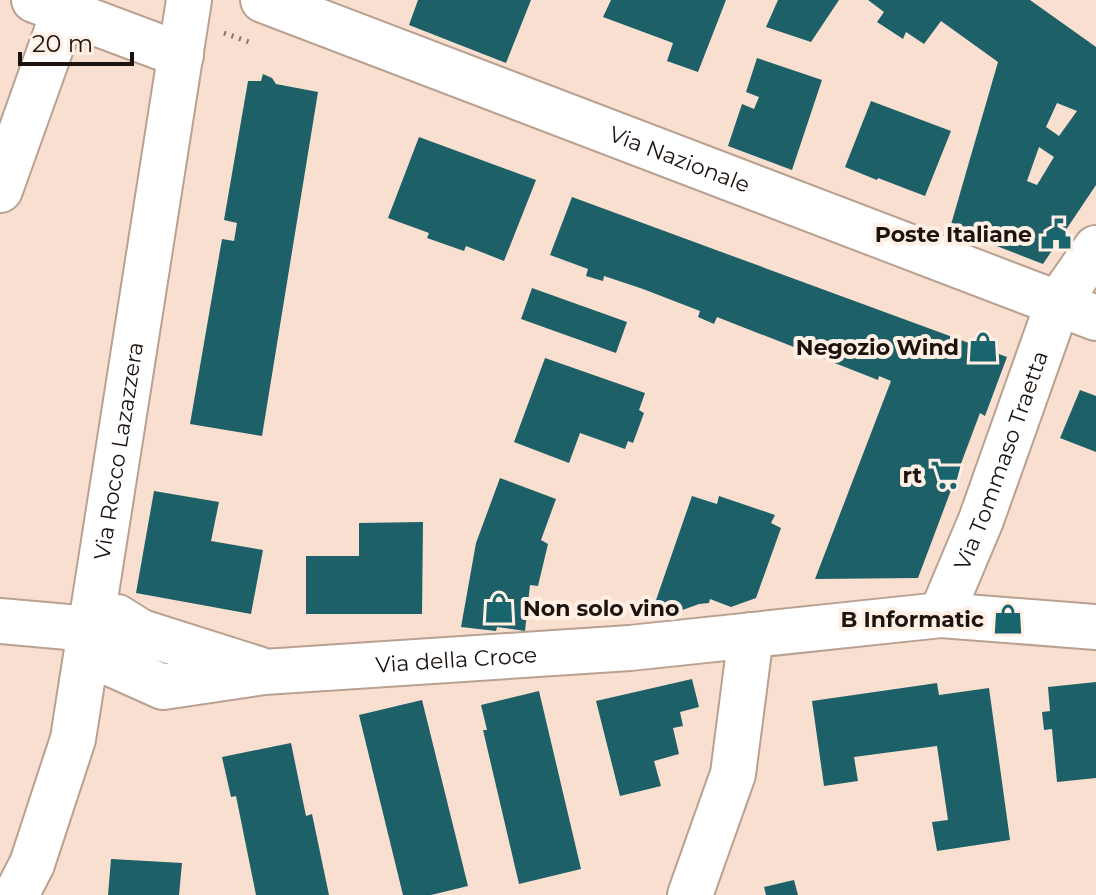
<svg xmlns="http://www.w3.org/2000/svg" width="1096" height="895" viewBox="0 0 1096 895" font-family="Montserrat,sans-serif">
<rect width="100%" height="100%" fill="#f9dfcf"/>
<g fill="#1e6067" fill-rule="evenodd">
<polygon points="418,0 531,0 506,63 409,25"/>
<polygon points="611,0 726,0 698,72 667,61 673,43 603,17"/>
<polygon points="778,0 839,0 811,42 766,27"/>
<path d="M868,0H1030L1096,47V185L1043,264L950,228L998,62L941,21L924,44L906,32L903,39L877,22L884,12ZM1057,103L1077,111L1059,136L1046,127ZM1039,147L1054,157L1037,185L1027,181Z"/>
<polygon points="757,58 822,80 792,170 728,146 742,104 754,109 759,97 746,92"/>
<polygon points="263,74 272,78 276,84 318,92 262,436 190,424 222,239 234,241 237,223 224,220 248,81 261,81"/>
<polygon points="871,101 951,131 925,196 878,178 877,180 845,167"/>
<polygon points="419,137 536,180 504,261 466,246 464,251 427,238 429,233 388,218"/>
<polygon points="572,197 1007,357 985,416 980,413 918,578 815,579 891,381 879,376 878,380 717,317 714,324 698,317 700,311 643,289 604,276 603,281 586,276 588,269 550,255"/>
<polygon points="532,288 627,322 616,353 521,319"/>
<polygon points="545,358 645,393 639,410 644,413 633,443 628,441 625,449 580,433 569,463 514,442"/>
<polygon points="1080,390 1096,396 1096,452 1060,438"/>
<polygon points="500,478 556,499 541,540 548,544 538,586 530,585 525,631 497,627 496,631 461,627 476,543"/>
<polygon points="154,491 219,502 211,541 263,550 251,614 136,593"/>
<polygon points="692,496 717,504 719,496 775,515 771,523 781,528 756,598 731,607 710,599 709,603 699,604 677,612 655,603"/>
<polygon points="423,522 422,614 306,614 306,556 359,556 359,523"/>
<polygon points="692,679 699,707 680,712 683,726 673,728 679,754 654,761 661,786 620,796 596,701"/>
<polygon points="1096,682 1096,778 1057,782 1052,729 1044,730 1042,712 1050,711 1048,687"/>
<polygon points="937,683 939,695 989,688 1010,840 937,851 932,822 948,820 937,746 854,757 858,781 824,786 812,701"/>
<polygon points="539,691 581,869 519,884 483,730 487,730 481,705"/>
<polygon points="422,700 468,886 431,895 403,895 359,715"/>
<polygon points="291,743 306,816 312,814 329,895 256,895 236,796 231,797 222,757"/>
<polygon points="111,859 182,863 179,895 108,895"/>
<polygon points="794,880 798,895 766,895 764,887"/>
</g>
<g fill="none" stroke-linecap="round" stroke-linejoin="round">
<g stroke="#b9a192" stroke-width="48">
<g id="minor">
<polyline points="34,0 181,55"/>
<path id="s1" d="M263,0L1096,318"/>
<polyline points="0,190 64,11"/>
<path id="s2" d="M941,615L981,520L1058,303L1096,248"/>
<polyline points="117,617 141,632 258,669"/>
<polyline points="0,621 90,629"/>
<path id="s3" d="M141,632L87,653L163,687L264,672L630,648L941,615L1096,627"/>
<path id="s4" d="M16,895L32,864L73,739L189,0"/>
<polyline points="690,895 733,774 751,635"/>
</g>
</g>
<polyline stroke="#86756b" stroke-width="5" stroke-dasharray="2 6" stroke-linecap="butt" points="224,33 252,43"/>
<use href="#minor" stroke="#fff" stroke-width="44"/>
</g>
<defs>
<g id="civic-bare" transform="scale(2.4)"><path d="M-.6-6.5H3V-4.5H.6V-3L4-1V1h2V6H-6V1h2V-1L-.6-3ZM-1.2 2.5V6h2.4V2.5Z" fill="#18656d" stroke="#ffefe5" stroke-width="2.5" paint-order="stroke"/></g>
<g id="shop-bare" transform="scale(2.4)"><path d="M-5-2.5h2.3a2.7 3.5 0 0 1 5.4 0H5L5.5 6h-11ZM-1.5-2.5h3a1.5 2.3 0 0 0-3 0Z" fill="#18656d" stroke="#ffefe5" stroke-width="2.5" paint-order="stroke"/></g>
<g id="supermarket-bare" transform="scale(2.4)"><path d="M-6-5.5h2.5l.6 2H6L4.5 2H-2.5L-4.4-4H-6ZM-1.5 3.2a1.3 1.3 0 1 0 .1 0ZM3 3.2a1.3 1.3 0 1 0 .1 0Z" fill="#18656d" stroke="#ffefe5" stroke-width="2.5" paint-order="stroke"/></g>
</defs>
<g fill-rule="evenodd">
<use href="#civic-bare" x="1056" y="234"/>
<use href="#shop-bare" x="983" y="347"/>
<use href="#supermarket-bare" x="946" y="475"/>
<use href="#shop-bare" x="499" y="608"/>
<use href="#shop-bare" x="1008" y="619"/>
</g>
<g text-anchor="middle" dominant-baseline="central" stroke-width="8" stroke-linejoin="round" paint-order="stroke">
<g font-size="22" fill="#1c130e" stroke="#ffefe5">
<text stroke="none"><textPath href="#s1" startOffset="446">Via Nazionale</textPath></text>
<text stroke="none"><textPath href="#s4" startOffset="458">Via Rocco Lazazzera</textPath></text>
<text stroke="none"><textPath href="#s2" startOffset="166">Via Tommaso Traetta</textPath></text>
<text stroke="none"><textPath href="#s3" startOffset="436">Via della Croce</textPath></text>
</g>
<g font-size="22" font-weight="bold" fill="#1c130e" stroke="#ffefe5" text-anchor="end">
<text x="1032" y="234">Poste Italiane</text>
<text x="959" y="347">Negozio Wind</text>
<text x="922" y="475">rt</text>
<text x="523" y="608" text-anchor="start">Non solo vino</text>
<text x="984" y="619">B Informatic</text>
</g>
</g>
<path d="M20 52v12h112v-12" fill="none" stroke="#1c130e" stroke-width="4"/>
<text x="32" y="52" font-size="24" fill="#1c130e" stroke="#ffefe5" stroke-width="6" paint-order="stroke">20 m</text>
</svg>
